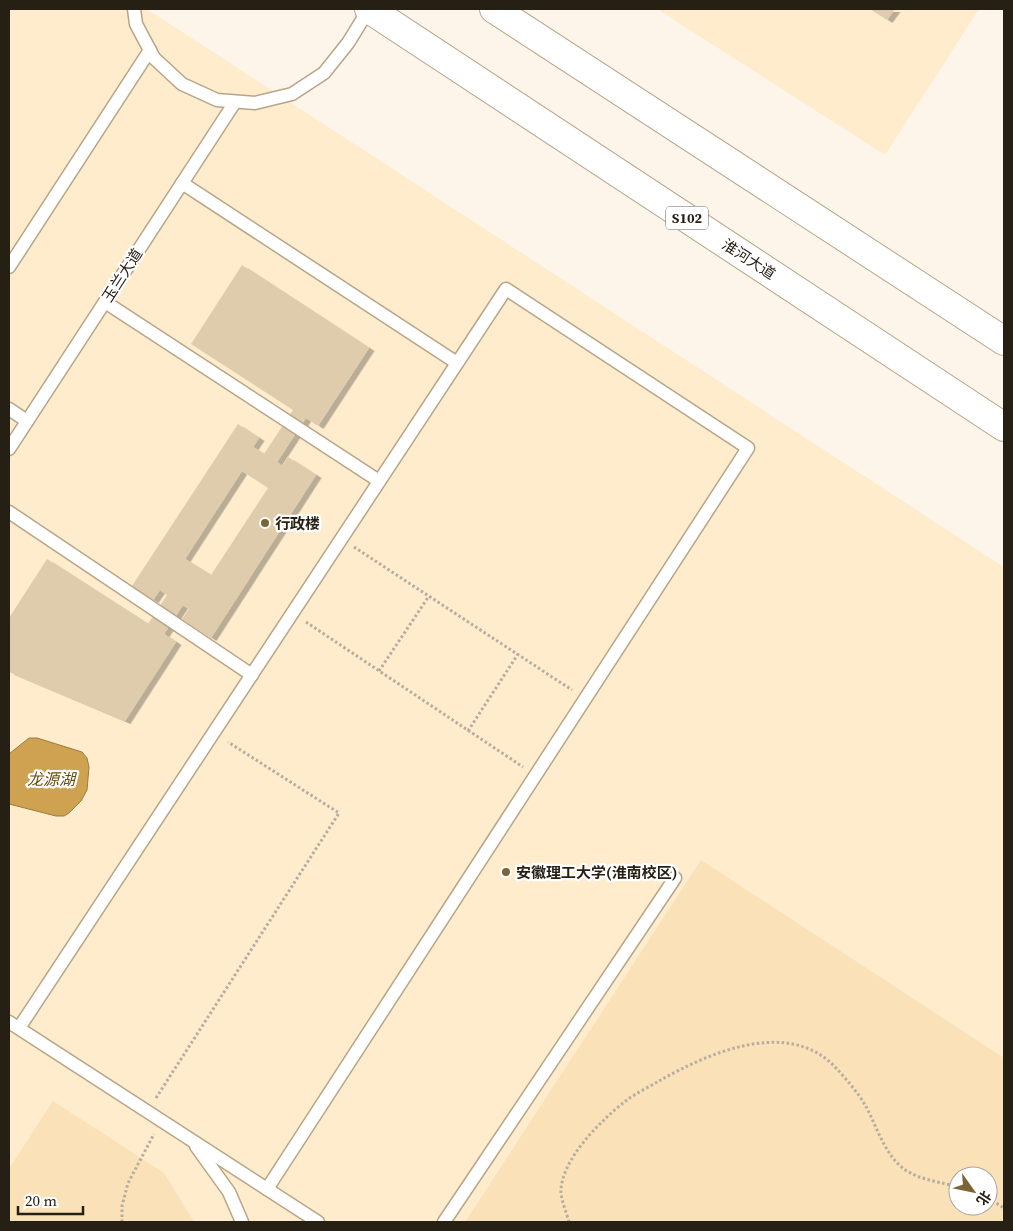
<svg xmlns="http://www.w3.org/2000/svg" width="1013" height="1231" viewBox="0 0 1013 1231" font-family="'Source Serif 4','Noto Sans SC',serif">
<defs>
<filter id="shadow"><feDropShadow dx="5.5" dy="3" stdDeviation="0" flood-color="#0004"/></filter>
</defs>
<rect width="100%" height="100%" fill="#fdf5e9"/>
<g fill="#feeccd" fill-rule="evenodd">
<path d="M9,9H147L1004,567V1222H9ZM958,1176H988V1206H958Z"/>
<polygon points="657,9 979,9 885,155"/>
</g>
<g fill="#fae1b8" fill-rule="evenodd">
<path d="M701,860L1004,1058V1222H465ZM958,1176H988V1206H958Z"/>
<polygon points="53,1101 164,1173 194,1222 9,1222 9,1169"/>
</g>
<polygon fill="#cfa252" stroke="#9c7b3f" points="29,738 37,738 82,752 87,758 89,767 87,790 81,801 69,813 64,816 56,816 9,804 9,754"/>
<g fill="#dfccad" fill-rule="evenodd" filter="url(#shadow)">
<polygon points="870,9 895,9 887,20"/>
<path d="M242,265L369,348L318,426L306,418L277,462L282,466L288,457L316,475L211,638L182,619L189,609L183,605L164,634L176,642L125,721L9,672V618L47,559L148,624L167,595L160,590L153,600L132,586L238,424L259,438L253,447L264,454L293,410L191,344ZM242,471L268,488L211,575L185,559Z"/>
</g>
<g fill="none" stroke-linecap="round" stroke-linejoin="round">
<g stroke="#b7a587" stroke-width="15">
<g id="service">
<polyline points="134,9 136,24 154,58 182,84 217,100 255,103 292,94 324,73 348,43 369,9"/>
<polyline points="182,183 457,363"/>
<polyline points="9,267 150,50"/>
<polyline points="105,302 379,481"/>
<polyline points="9,409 27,421"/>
<polyline points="9,449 235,102"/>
<polyline points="9,512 252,675"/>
<polyline points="9,1022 318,1222"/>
<polyline points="19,1028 506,289 748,448 267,1189"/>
<polyline points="196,1146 229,1192 242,1222"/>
<polyline points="444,1222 675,878"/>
</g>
</g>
<g stroke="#b7a587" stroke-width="30">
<g id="primary">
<polyline points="369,9 1004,427"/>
<polyline points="494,9 1004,341"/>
</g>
</g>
<g stroke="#b5ada1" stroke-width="3" stroke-dasharray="2.5 2.5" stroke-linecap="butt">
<polyline points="354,547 572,690"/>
<polyline points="306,622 523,767"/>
<polyline points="379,671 429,596"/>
<polyline points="468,731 518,654"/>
<polyline points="156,1098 339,813 228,742"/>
<polyline points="988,1198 1004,1208"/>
<polyline points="122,1222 122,1206 128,1183 154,1134"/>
<path d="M569,1222C567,1214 560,1198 561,1189C563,1164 586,1137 604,1120C611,1113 619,1106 627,1100C636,1093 649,1087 659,1081C710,1052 790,1017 837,1069C846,1079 859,1094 865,1105C877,1126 884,1154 904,1169C919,1180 941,1182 958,1187"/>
</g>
<use href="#service" stroke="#fff" stroke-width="12"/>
<use href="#primary" stroke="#fff" stroke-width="28"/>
</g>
<g fill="#7d6335" stroke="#fff" stroke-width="2">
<circle cx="265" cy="523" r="5"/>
<circle cx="506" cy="872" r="5"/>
</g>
<g text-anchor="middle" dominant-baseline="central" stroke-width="4.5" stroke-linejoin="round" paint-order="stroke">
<rect fill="#fff" stroke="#67625a" stroke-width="1" x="666" y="206.5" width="42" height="23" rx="4"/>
<g font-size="14" font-weight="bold" fill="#261f14">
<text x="687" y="218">S102</text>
</g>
<g font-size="15" fill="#261f14" stroke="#fff">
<text transform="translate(749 259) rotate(33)">淮河大道</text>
<text transform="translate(122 275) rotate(-57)">玉兰大道</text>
</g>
<g font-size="15" font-weight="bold" fill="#261f14" stroke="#fff" text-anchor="start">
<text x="275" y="523">行政楼</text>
<text x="516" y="872">安徽理工大学(淮南校区)</text>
</g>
<g font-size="16" font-style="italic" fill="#694b0b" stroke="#fff">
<text x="51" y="779">龙源湖</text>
</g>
</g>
<rect width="1013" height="1231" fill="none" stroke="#261f14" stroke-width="20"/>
<g transform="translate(973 1191) rotate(123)"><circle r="24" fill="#ffffff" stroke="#a8a5a1"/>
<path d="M0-4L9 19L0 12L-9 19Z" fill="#7d6335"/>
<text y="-8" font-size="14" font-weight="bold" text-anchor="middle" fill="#261f14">北</text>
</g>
<path d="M18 1206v8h65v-8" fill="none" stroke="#261f14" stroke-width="2.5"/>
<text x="25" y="1206" font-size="15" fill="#261f14" stroke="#ffffff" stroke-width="4" paint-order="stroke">20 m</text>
</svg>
